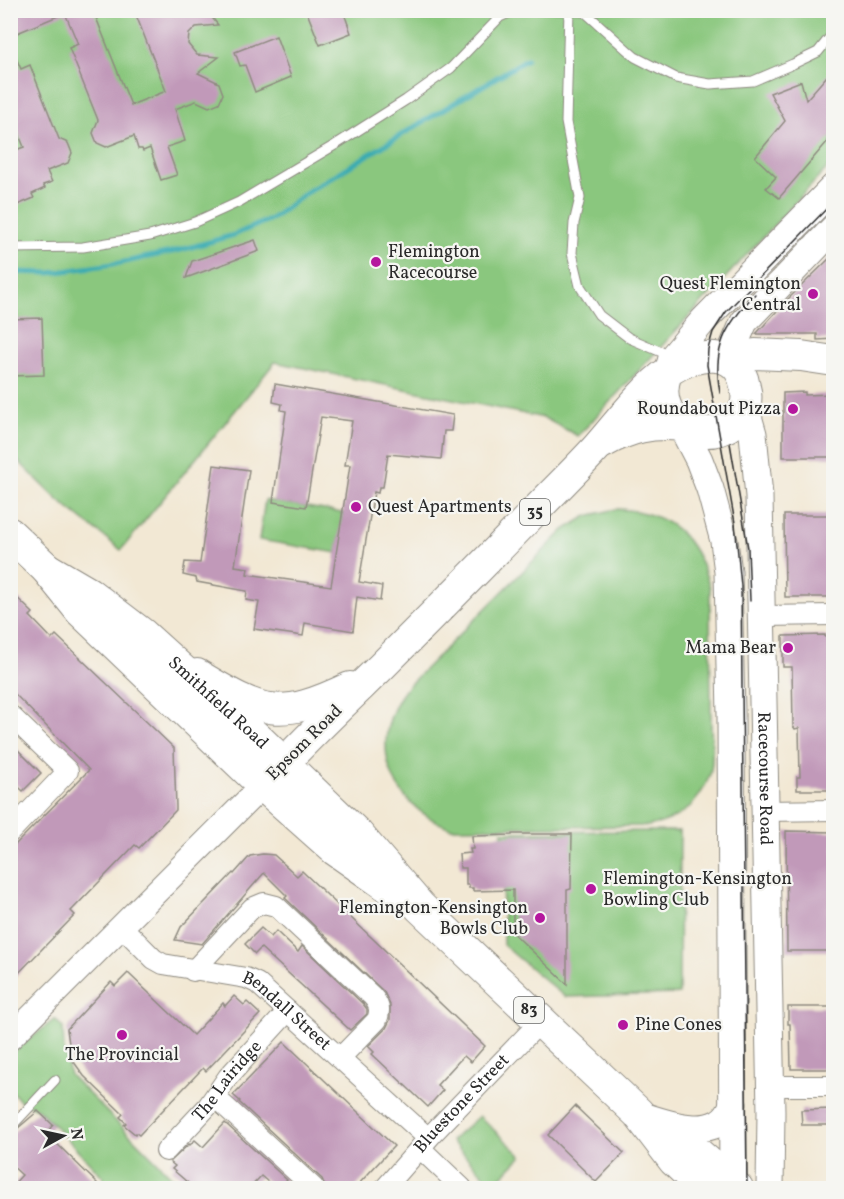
<svg xmlns="http://www.w3.org/2000/svg" width="844" height="1199" viewBox="0 0 844 1199" font-family="Vollkorn,serif">
<rect width="100%" height="100%" fill="#f6f6f2"/>
<filter id="ink" filterUnits="userSpaceOnUse"><feTurbulence type="fractalNoise" baseFrequency=".0167" numOctaves="2"/><feDisplacementMap in="SourceGraphic" scale="12" xChannelSelector="R" yChannelSelector="G"/><feConvolveMatrix kernelMatrix="1 2 1 2 8 2 1 2 1" color-interpolation-filters="sRGB"/></filter>
<filter id="wash" filterUnits="userSpaceOnUse"><feTurbulence type="fractalNoise" baseFrequency=".008" numOctaves="4" result="noise"/><feDisplacementMap in="SourceGraphic" scale="24" xChannelSelector="R" yChannelSelector="G"/><feGaussianBlur stdDeviation="1.35" result="paint"/><feColorMatrix in="noise" values="0 0 0 0 0 0 0 0 0 0 0 0 0 0 0 0 0 1.4 0 .05"/><feComposite in="paint" operator="in"/></filter>
<g filter="url(#wash)">
<rect width="100%" height="100%" fill="#f2e8d4"/>
<g fill="#8ac77e" stroke="#5a7954" stroke-width="1.5">
<polygon points="10,11 833,11 833,162 578,436 544,418 275,362 121,550 59,501 11,454"/>
<polygon points="265,500 343,513 337,553 259,540"/>
<path d="M616,509C670,511 696,537 710,588C710,632 711,677 711,722C711,739 715,761 709,777C698,806 678,821 648,826L451,828C388,805 365,740 408,686L564,530L587,516Z"/>
<polygon points="680,831 679,994 565,997 503,945 502,832"/>
<polygon points="55,1019 63,1028 64,1049 70,1075 183,1188 101,1188 98,1186 104,1178 54,1125 39,1110 20,1101 11,1090 10,1055"/>
<polygon points="479,1116 522,1156 493,1185 451,1141"/>
</g>
<g fill="none" stroke-linecap="round" stroke-linejoin="round">
<polyline stroke="#39abb2" stroke-width="5" points="10,272 50,273 120,263 181,250 234,235 273,218 307,192 527,59"/>
</g>
<g id="blocks">
<g fill="#c199b9">
<polygon points="10,10 93,10 131,105 166,91 134,10 206,10 218,25 196,27 189,34 188,44 197,55 219,57 198,73 219,83 223,94 219,103 209,107 196,101 175,109 185,141 167,147 177,175 161,180 150,148 143,151 142,149 138,149 134,136 106,147 97,143 93,133 98,120 69,48 78,44 65,13 10,36"/>
<polygon points="306,10 343,10 351,33 320,45"/>
<polygon points="276,36 291,77 255,92 245,65 240,66 235,52"/>
<polygon points="10,44 21,69 30,65 59,139 68,143 72,153 68,163 47,171 52,182 43,185 45,188 32,194 34,198 10,208 10,152 24,147 10,113"/>
<polygon points="834,68 834,134 779,198 766,188 776,177 755,157 785,121 770,93 801,81 806,100"/>
<polygon points="255,240 259,251 186,278 192,261"/>
<polygon points="834,254 834,339 817,340 817,334 756,334 786,301"/>
<polygon points="42,318 44,375 10,376 10,319"/>
<polygon points="275,384 453,415 451,431 444,431 441,459 388,454 383,487 379,487 378,493 374,492 359,582 382,586 380,601 357,597 353,631 305,623 303,636 254,629 259,602 246,600 247,591 197,582 196,578 183,575 185,562 200,563 214,465 249,470 235,566 248,568 247,574 331,586 350,465 345,465 352,421 321,417 306,507 273,502 286,411 281,410 282,404 273,402"/>
<polygon points="805,392 805,395 834,394 834,457 783,457 783,393"/>
<polygon points="784,515 834,515 834,597 785,597"/>
<polygon points="10,591 33,613 30,616 52,639 56,635 174,748 176,807 176,810 139,848 135,845 71,911 75,915 10,982 10,850 89,770 10,689"/>
<polygon points="825,635 825,637 834,637 834,790 797,790 797,777 800,777 799,728 795,729 793,726 792,667 783,667 783,636"/>
<polygon points="10,742 41,773 23,791 10,779"/>
<polygon points="786,831 834,832 834,951 787,951"/>
<polygon points="512,834 572,834 571,889 567,890 567,984 513,933 513,890 473,891 473,888 469,888 469,885 466,885 466,868 460,868 459,854 471,853 470,849 473,849 472,836 512,835"/>
<polygon points="263,854 274,855 297,876 302,871 485,1046 471,1062 464,1056 458,1062 437,1085 443,1090 428,1107 372,1054 374,1052 368,1046 386,1028 390,1020 390,1005 384,992 285,898 287,896 264,873 202,944 175,940 181,927 233,873 234,874 250,856"/>
<polygon points="261,928 271,937 276,931 298,952 302,946 363,1004 367,1009 367,1014 350,1030 261,948 255,954 245,944"/>
<polygon points="128,973 193,1035 223,1003 225,1006 234,996 244,1005 247,1002 260,1014 206,1071 203,1068 139,1135 136,1133 135,1134 124,1125 126,1123 120,1117 123,1114 84,1076 71,1058 67,1029 111,982 115,986"/>
<polygon points="788,1007 834,1007 834,1069 791,1069 790,1024 788,1024"/>
<polygon points="284,1042 394,1146 355,1188 326,1188 322,1179 239,1102 240,1101 233,1095"/>
<polygon points="575,1106 624,1153 596,1182 548,1135"/>
<polygon points="834,1109 834,1125 802,1125 801,1110"/>
<polygon points="38,1111 53,1125 46,1133 102,1188 10,1188 22,1175 10,1164 10,1135"/>
<polygon points="225,1123 287,1180 279,1188 275,1188 261,1176 250,1188 194,1188 172,1169 175,1166 170,1162 189,1144 190,1145 195,1140 203,1147"/>
</g>
</g>
</g>
<g filter="url(#ink)">
<use href="#blocks" fill-opacity="0" stroke="#8e8a80" stroke-width="1.5"/>
<g fill="none" stroke-linecap="round" stroke-linejoin="round">
<g stroke="#8e8a80" stroke-width="11">
<g id="service">
<polyline points="569,10 566,122 580,198 574,223 572,253 580,286 599,315 629,338 671,356"/>
<polyline points="580,10 586,13 635,57 676,78 710,84 753,81 793,64 818,52 834,32"/>
<polyline points="10,248 83,247 150,236 195,222 239,202 335,145 406,100 451,68 500,17 516,10"/>
<polyline points="10,1128 55,1080"/>
</g>
</g>
<g stroke="#8e8a80" stroke-width="22">
<g id="minor">
<polyline points="762,616 834,615"/>
<polyline points="10,715 68,771 10,832"/>
<polyline points="765,811 834,810"/>
<path id="s1" d="M122,927L154,959L163,964L246,978L257,983L428,1138"/>
<path d="M193,971L252,908L264,903L276,906L372,996C379,1004 381,1010 377,1020L340,1058"/>
<polyline points="770,1086 834,1086"/>
<polyline points="215,1097 314,1188"/>
<polyline points="420,1148 462,1188"/>
<path id="s2" d="M166,1151L208,1106L228,1077L288,1011"/>
<path id="s3" d="M385,1188L434,1132L541,1021"/>
</g>
</g>
<g stroke="#8e8a80" stroke-width="26">
<polyline id="tertiary" points="10,1038 263,785"/>
</g>
<g stroke="#8e8a80" stroke-width="29">
<g id="secondary">
<polyline points="728,359 744,322 834,228"/>
<polyline points="668,373 672,358 703,321 834,187"/>
<path id="s4" d="M745,406L753,434L759,496L771,1112L770,1188"/>
<polyline points="682,427 699,460 710,489 724,541 728,572 731,715 733,1186"/>
<path d="M643,1116C670,1125 720,1143 733,1104"/>
</g>
</g>
<g stroke="#8e8a80" stroke-width="32">
<g id="primary">
<polyline points="731,361 755,354 801,356 834,361"/>
<path d="M603,443C628,429 652,422 681,426"/>
<path d="M197,674C263,714 279,721 350,687"/>
<path d="M284,763C315,730 348,699 381,667C432,616 484,564 534,512C555,490 577,469 597,447C620,421 641,391 669,371C695,353 739,346 745,387C747,394 747,402 744,409C722,454 646,428 667,373"/>
</g>
</g>
<g stroke="#8e8a80" stroke-width="34">
<g id="trunk">
<polyline points="10,534 47,569 81,611 263,785 336,850 389,887"/>
<path id="s5" d="M47,569L88,593L143,635L259,740L357,834L420,907L638,1113L674,1160L704,1188"/>
<polyline points="689,1146 737,1188"/>
</g>
</g>
<use href="#service" stroke="#fff" stroke-width="9"/>
<use href="#minor" stroke="#fff" stroke-width="20"/>
<use href="#tertiary" stroke="#fff" stroke-width="24"/>
<use href="#secondary" stroke="#fff" stroke-width="27"/>
<use href="#primary" stroke="#fff" stroke-width="30"/>
<use href="#trunk" stroke="#fff" stroke-width="32"/>
<g stroke="#2b2b2b" stroke-width="1.5">
<path d="M720,393C712,348 725,326 755,294"/>
<polyline points="730,443 748,548 750,601"/>
<polyline points="747,1188 741,586 735,523 707,365 708,349 713,332 726,312 834,201"/>
</g>
</g>
</g>
<g fill="#b5179e" stroke="#f6f6f2" stroke-width="2">
<circle cx="376" cy="262" r="6"/>
<circle cx="813" cy="294" r="6"/>
<circle cx="793" cy="409" r="6"/>
<circle cx="356" cy="507" r="6"/>
<circle cx="788" cy="648" r="6"/>
<circle cx="591" cy="889" r="6"/>
<circle cx="540" cy="918" r="6"/>
<circle cx="623" cy="1025" r="6"/>
<circle cx="122" cy="1035" r="6"/>
</g>
<g text-anchor="middle" dominant-baseline="central" stroke-width="4.5" stroke-linejoin="round" paint-order="stroke">
<g fill="#f6f6f2" stroke="#686867" stroke-width="1.5">
<rect x="520" y="499" width="30" height="26" rx="4.5"/>
<rect x="514" y="997" width="30" height="26" rx="4.5"/>
</g>
<g font-size="16" font-weight="bold" fill="#2b2b2b">
<text x="535" y="512">35</text>
<text x="529" y="1010">83</text>
</g>
<g font-size="18" fill="#2b2b2b" stroke="#f6f6f2" text-anchor="start">
<text x="388" y="252">Flemington<tspan x="388" dy="21">Racecourse</tspan></text>
<text x="801" y="284" text-anchor="end">Quest Flemington<tspan x="801" dy="21">Central</tspan></text>
<text x="781" y="409" text-anchor="end">Roundabout Pizza</text>
<text x="368" y="507">Quest Apartments</text>
<text x="776" y="648" text-anchor="end">Mama Bear</text>
<text x="603" y="879">Flemington-Kensington<tspan x="603" dy="21">Bowling Club</tspan></text>
<text x="528" y="908" text-anchor="end">Flemington-Kensington<tspan x="528" dy="21">Bowls Club</tspan></text>
<text x="635" y="1025">Pine Cones</text>
<text x="122" y="1055" text-anchor="middle">The Provincial</text>
</g>
<g font-size="18" fill="#2b2b2b" stroke="#f6f6f2">
<text stroke="none"><textPath href="#s5" startOffset="218">Smithfield Road</textPath></text>
<text transform="translate(305 743) rotate(-45)">Epsom Road</text>
<text stroke="none"><textPath href="#s4" startOffset="374">Racecourse Road</textPath></text>
<text stroke="none"><textPath href="#s1" startOffset="192">Bendall Street</textPath></text>
<text stroke="none"><textPath href="#s2" startOffset="93">The Lairidge</textPath></text>
<text stroke="none"><textPath href="#s3" startOffset="114">Bluestone Street</textPath></text>
</g>
</g>
<rect width="844" height="1199" fill="none" stroke="#f6f6f2" stroke-width="36"/>
<g transform="translate(63 1136) rotate(82)" stroke="#f6f6f2" stroke-width="4.5" paint-order="stroke">
<path d="M0-4.5L10 22L0 15L-10 22Z" fill="#2b2b2b"/>
<text y="-9" font-size="16" font-weight="bold" text-anchor="middle" fill="#2b2b2b">N</text>
</g>
</svg>
